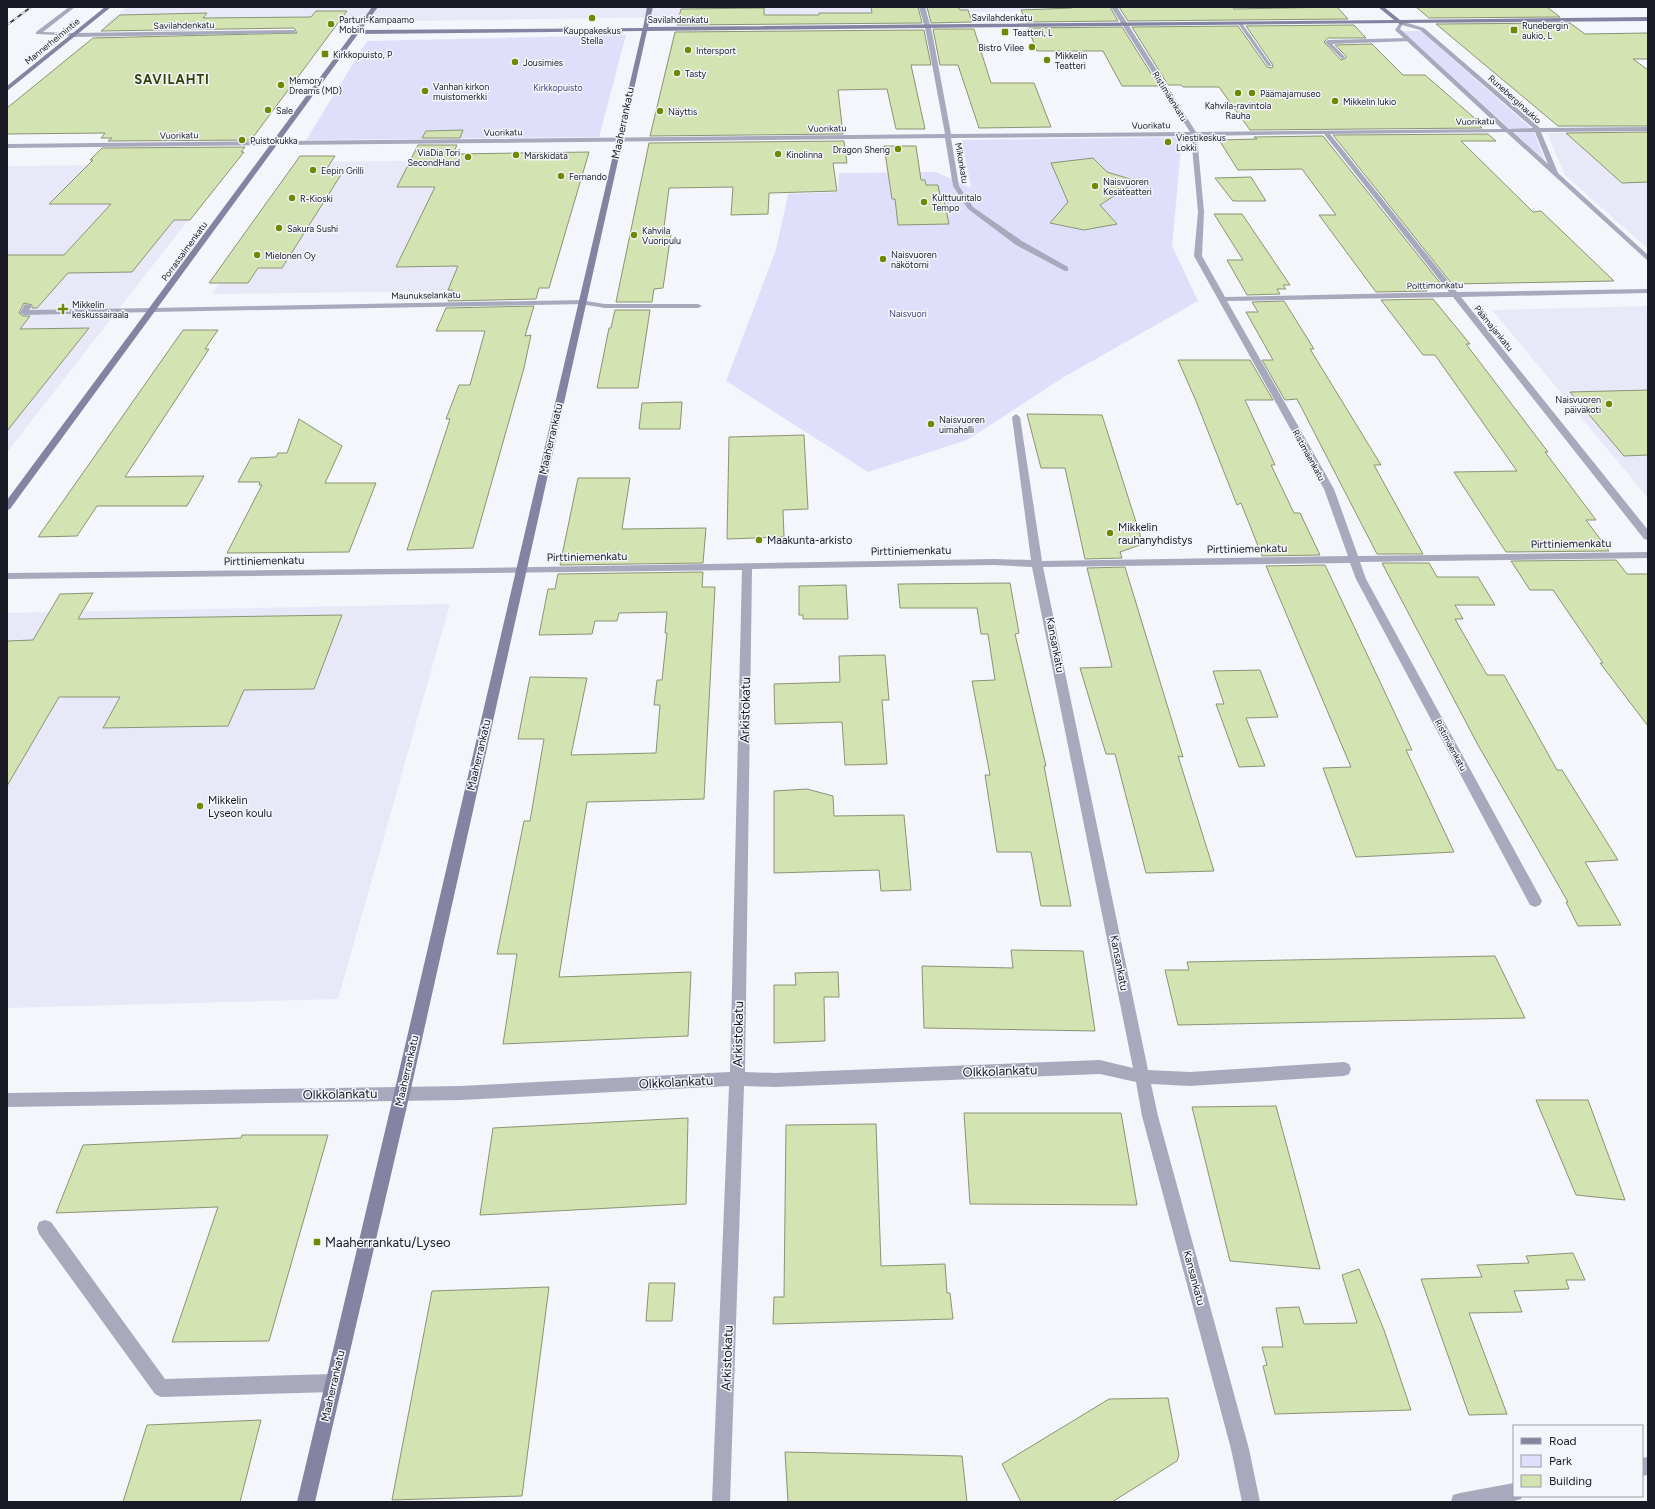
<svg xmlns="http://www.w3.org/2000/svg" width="1655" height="1509" viewBox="0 0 1655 1509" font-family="Figtree,sans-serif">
<rect width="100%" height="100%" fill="#f5f5fc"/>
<g fill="#e8e8f9">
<polygon points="127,7 1098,7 1100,10 103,26"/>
<polygon points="1648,132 1648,249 1565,175 1547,133"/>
<polygon points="572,159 535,290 212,294 301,162"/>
<polygon points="232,164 7,452 7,166"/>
<polygon points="1648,306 1648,498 1492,310"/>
<polygon points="450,604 338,999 7,1008 7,613"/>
</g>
<g fill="#dfdffc">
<polygon points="1402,31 1421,31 1532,129 1510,129"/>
<polygon points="626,35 599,137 306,140 367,41"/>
<polygon points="1514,132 1534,132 1545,161"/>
<polygon points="1182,137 1172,246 1198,301 1064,377 967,440 868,472 726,381 776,250 788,194 838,192 839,173 936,172 971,188 962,140"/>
</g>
<g fill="#d3e3b2" stroke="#8a9474">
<polygon points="871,7 918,7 922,23 677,25 681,9 764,8 764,15 819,15 819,13 872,13"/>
<polygon points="927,7 958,7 960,10 968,10 972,22 931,23"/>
<polygon points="1071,7 1110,7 1118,21 1026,22 1021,10 1072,8"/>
<polygon points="1119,7 1232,7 1234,9 1337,7 1348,19 1128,21"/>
<polygon points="1416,7 1547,7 1560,17 1429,18"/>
<polygon points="316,11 347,11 251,140 108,141 112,138 101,138 105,133 7,134 7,108 93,38 297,33 294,28 101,31 120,15 207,13 203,18 311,17"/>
<polygon points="1570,23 1585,34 1648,33 1648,59 1633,59 1648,70 1648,126 1558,126 1436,24"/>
<polygon points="1354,25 1366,38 1328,38 1324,42 1341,60 1346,58 1346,56 1335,45 1372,44 1403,75 1425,75 1479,122 1476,122 1482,128 1250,130 1219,87 1183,87 1181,85 1168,85 1132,27 1238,26 1267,67 1272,68 1273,65 1246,26"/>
<polygon points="1122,27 1159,86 1122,86 1103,51 1037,51 1028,28"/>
<polygon points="933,29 974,29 991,83 1034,83 1051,127 979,128 958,65 940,65"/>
<polygon points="924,30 931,65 911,65 925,129 896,129 887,89 838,90 843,134 650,136 675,32"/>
<polygon points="463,130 460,138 422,138 426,131"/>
<polygon points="1648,132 1648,182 1622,183 1566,133"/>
<polygon points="1488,134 1496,141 1461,141 1533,212 1541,211 1614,281 1452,284 1333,135"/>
<polygon points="1323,136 1441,284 1421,284 1427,291 1376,292 1319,215 1336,215 1302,169 1238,170 1219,140 1257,139 1254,137"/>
<polygon points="844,141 847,163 833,163 837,191 769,193 768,214 731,215 733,187 669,188 663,235 671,234 663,288 654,289 652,302 616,302 649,143"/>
<polygon points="418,145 457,145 453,154 589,152 549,288 539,288 536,299 448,301 453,290 448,290 458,266 396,267 435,187 397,187"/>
<polygon points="884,146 916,146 921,180 925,180 926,185 938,185 940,195 943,195 949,224 898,225 895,199 892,199"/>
<polygon points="245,147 241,152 244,152 190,220 174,220 132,272 68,273 37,308 32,308 32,305 24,303 19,313 23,316 30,316 20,329 89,328 7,431 7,255 64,255 111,204 49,204 93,160 90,160 102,148"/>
<polygon points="300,156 335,156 326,170 344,170 282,268 258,268 248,283 209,283"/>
<polygon points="1093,158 1107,172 1137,181 1100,205 1117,224 1084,230 1050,223 1068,202 1051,163"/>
<polygon points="1251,177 1266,201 1233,201 1215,178"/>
<polygon points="1214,214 1242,214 1290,285 1283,285 1286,289 1277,289 1280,294 1247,295 1227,260 1243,260"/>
<polygon points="1433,299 1470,344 1466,344 1548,452 1545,452 1596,520 1586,520 1609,551 1506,552 1454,472 1517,471 1435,355 1423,355 1381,300"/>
<polygon points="1284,301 1314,349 1310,349 1381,465 1374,465 1423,554 1377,554 1297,399 1285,400 1262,360 1273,360 1246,312 1258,312 1252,302"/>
<polygon points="534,306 525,336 531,335 524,368 473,548 407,550 450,419 446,419 459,385 470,385 485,331 436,331 446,308"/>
<polygon points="615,310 650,310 638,388 597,388 609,328 611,328"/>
<polygon points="183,330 218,330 205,349 209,349 125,477 204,476 187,506 97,506 77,536 38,537"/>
<polygon points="1178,360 1250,360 1273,400 1245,400 1275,465 1271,465 1294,513 1300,513 1320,555 1262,556 1241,503 1237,505 1196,401"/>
<polygon points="1648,390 1648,455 1624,456 1570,392"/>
<polygon points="682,402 680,429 639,429 642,403"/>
<polygon points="1027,414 1102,415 1143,544 1120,552 1122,558 1085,559 1065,468 1041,468"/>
<polygon points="299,419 342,446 325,483 376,483 349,552 227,553 262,485 259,485 260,482 238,482 251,458 276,457 278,453 287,453"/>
<polygon points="804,435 808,509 783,510 784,537 727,539 729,437"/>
<polygon points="578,478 630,478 622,529 706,528 703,563 560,565"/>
<polygon points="1616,560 1627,574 1648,574 1648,726 1600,663 1603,663 1553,590 1530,590 1511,561"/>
<polygon points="1382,563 1429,563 1437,577 1478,577 1495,605 1455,605 1463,619 1455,619 1487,675 1504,675 1557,770 1562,770 1618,860 1585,862 1621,925 1578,926 1566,902 1568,902 1478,745"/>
<polygon points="1325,565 1412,750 1406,750 1454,852 1356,857 1323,768 1351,767 1266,566"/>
<polygon points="1125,567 1183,757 1178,756 1214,871 1146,873 1115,754 1106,754 1080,668 1112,667 1087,568"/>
<polygon points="703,572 702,587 715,587 704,799 587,802 559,977 691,972 688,1036 503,1044 517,954 497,954 524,821 530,821 544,739 518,739 530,677 587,678 571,755 656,753 660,705 654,705 657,680 662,680 667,633 665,633 667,612 619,613 617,621 595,621 592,634 539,635 548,589 555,589 558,574"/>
<polygon points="1010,583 1019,633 1015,634 1046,766 1044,766 1071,906 1041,906 1031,852 997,852 985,775 990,775 972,681 995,680 988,634 981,634 977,608 900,608 898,584"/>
<polygon points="846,585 848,619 803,619 803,615 799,615 799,586"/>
<polygon points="93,593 78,619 342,615 314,689 244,690 228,726 103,728 120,697 59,697 7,786 7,641 33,640 60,594"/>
<polygon points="885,655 889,700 882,700 887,764 845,765 842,722 775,724 774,684 840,682 839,656"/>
<polygon points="1260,670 1278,717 1246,718 1265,766 1239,767 1216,704 1224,704 1213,671"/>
<polygon points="807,789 833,796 834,816 904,815 911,890 881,891 879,870 774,873 774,791"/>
<polygon points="1011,950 1083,951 1095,1031 924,1028 922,966 1013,968"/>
<polygon points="1495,956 1525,1018 1178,1025 1165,970 1189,970 1187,962"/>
<polygon points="838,972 839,997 824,997 825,1041 774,1043 774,985 796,985 795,973"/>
<polygon points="1536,1100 1588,1100 1625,1200 1576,1195"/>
<polygon points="1276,1106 1320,1269 1230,1261 1192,1107"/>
<polygon points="964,1113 1121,1113 1137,1205 970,1204"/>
<polygon points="688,1118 686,1204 480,1215 493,1128"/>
<polygon points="876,1124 881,1266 945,1264 947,1293 950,1293 953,1319 773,1324 774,1297 784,1297 786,1125"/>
<polygon points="242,1135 328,1135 269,1341 172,1342 218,1207 56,1213 83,1145 241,1138"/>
<polygon points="1573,1253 1585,1280 1566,1280 1569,1289 1514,1291 1522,1312 1469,1313 1507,1414 1469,1415 1421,1279 1482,1277 1477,1265 1529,1263 1526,1256"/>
<polygon points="1359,1269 1384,1330 1411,1410 1275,1414 1263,1366 1267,1365 1262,1347 1283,1347 1276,1308 1299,1307 1304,1324 1357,1323 1342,1275"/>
<polygon points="649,1283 675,1283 672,1321 646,1321"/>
<polygon points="549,1287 522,1496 392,1500 432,1291"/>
<polygon points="1168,1398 1179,1455 1177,1461 1112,1502 1021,1502 1002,1464 1109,1399"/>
<polygon points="261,1420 240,1502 123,1502 147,1425"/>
<polygon points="785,1452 962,1456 967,1502 788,1502"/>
</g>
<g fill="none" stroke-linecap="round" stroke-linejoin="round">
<g fill="#a9a9be" fill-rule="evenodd">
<polygon points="69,7 75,7 43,32 74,33 76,36 36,34 36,32"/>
<polygon points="1409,38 1411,41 1332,44 1345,57 1342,59 1325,42 1328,40"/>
<polygon points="580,300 605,304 698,304 702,306 698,308 605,308 580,304"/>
<polygon points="25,304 32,306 29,310 153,308 157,310 153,312 24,315 20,313"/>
<polygon points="45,1220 51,1222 165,1379 334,1374 340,1377 343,1383 340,1389 334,1392 161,1397 155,1394 39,1234 37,1228 39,1222"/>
</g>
<g fill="#a9a9be" fill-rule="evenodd">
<path d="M919,7H925L932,32L951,134L1190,132L1111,7H1117L1196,132L1502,129L1395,30L1401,21L1424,28L1540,128L1648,127V131L1541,132L1558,173L1648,255V261L1506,132L1330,134L1457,292L1648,289V293L1461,297L1648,530V540L1644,539L1453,297L1227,301L1334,489L1358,556L1648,552V558L1360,562L1366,579L1540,897L1542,901L1540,905L1535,907L1530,905L1356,579L1350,563L1043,567L1148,1070L1190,1072L1344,1062L1349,1064L1351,1069L1349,1074L1344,1076L1190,1086L1151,1084L1158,1116L1249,1449L1260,1502H1242L1231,1449L1142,1116L1136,1082L1100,1074L775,1087L744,1086L730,1502H712L729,1086L460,1100L7,1107V1093L460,1086L730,1072L742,570L7,579V573L477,568L994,559L1031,560L1012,417L1016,414L1020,417L1042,561L1348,556L1324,489L1194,256L1198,212L1191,136L951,138L959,186L973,207L1022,241L1068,267V271H1065L1016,245L968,209L953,186L945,138L7,148V144L945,134L926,32ZM1402,25L1420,30L1533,128L1509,129L1400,29ZM1513,132H1535L1548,164ZM1324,134L1449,292L1225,297L1202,256L1204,212L1197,136ZM994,565L1032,567L1133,1068L1100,1060L775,1073L745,1072L752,569Z"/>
<polygon points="1237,22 1241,22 1272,66 1268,66"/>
<polygon points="294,30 296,33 74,37 71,35 74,33"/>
<polygon points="583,300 587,302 586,304 153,312 149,310 153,308"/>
<polygon points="1648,1457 1648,1475 1642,1476 1642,1458"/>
<polygon points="1514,1483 1514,1496 1522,1496 1521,1499 1514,1501 1451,1502 1453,1495 1460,1493"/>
</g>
<g fill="#8484a2" fill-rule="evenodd">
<polygon points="105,7 111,7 7,91 7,86"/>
<polygon points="372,7 378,7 361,30 643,28 647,7 653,7 648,27 1394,20 1378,7 1384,7 1400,20 1648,17 1648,21 1404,23 1401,25 1398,23 647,31 410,1093 315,1502 297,1502 394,1093 642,31 358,34 10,509 7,510 7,500"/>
</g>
<g stroke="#3c3c47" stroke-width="2">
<polyline id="rail" points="7,25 31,7"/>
</g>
<use href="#rail" stroke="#f5f5fc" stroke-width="1.5" stroke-dasharray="4.5" stroke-linecap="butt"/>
</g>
<g fill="#6f8a00" stroke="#f5f5fc" stroke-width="1.5">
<circle cx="592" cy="18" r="4"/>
<circle cx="331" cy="24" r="4"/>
<rect x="1510" y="26" width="8" height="8" rx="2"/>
<rect x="1001" y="28" width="8" height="8" rx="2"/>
<circle cx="1032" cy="47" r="4"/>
<circle cx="688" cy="50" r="4"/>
<rect x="321" y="50" width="8" height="8" rx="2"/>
<circle cx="1047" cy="60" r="4"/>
<circle cx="515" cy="62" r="4"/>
<circle cx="677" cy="73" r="4"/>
<circle cx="281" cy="85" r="4"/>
<circle cx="425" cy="91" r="4"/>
<circle cx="1238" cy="93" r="4"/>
<circle cx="1252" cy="93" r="4"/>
<circle cx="1335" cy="101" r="4"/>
<circle cx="268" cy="110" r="4"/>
<circle cx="660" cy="111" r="4"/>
<circle cx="242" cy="140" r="4"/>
<circle cx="1168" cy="142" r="4"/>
<circle cx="898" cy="149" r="4"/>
<circle cx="778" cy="154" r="4"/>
<circle cx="516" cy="155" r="4"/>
<circle cx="468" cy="157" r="4"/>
<circle cx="313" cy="170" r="4"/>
<circle cx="561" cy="176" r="4"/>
<circle cx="1095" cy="186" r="4"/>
<circle cx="292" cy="198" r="4"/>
<circle cx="924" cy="202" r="4"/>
<circle cx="279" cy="228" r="4"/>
<circle cx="634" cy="235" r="4"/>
<circle cx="257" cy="255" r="4"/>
<circle cx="883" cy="259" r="4"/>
<path d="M61 303h4v4h4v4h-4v4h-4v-4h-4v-4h4z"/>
<circle cx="1609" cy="404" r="4"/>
<circle cx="931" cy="424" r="4"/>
<circle cx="1110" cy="533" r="4"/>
<circle cx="759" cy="540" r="4"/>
<circle cx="200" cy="806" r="4"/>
<rect x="313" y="1238" width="8" height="8" rx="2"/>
</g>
<g text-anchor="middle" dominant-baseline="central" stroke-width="3" stroke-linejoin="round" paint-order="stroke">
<g font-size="9" fill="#1a1a26" stroke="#f5f5fc">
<text x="1002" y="17">Savilahdenkatu</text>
<text x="678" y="19">Savilahdenkatu</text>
<text transform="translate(184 25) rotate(-1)">Savilahdenkatu</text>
<text transform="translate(52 41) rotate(-39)">Mannerheimintie</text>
<text transform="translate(1170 96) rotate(58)">Ristimäenkatu</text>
<text transform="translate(1515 99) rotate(42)">Runeberginaukio</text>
<text transform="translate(1475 121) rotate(-1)">Vuorikatu</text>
<text transform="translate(1151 125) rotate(-1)">Vuorikatu</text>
<text transform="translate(827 128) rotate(-1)">Vuorikatu</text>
<text transform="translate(503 132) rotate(-1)">Vuorikatu</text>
<text transform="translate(179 135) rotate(-1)">Vuorikatu</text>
<text transform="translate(962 163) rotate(80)">Mikonkatu</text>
<text transform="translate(184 251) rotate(-54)">Porrassalmenkatu</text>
<text transform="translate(1435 285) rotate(-1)">Polttimonkatu</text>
<text transform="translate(426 295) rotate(-1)">Maunukselankatu</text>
<text transform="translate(1494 328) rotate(51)">Päämajankatu</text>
<text transform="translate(1309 455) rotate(61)">Ristimäenkatu</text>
<text transform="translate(1451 745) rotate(62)">Ristimäenkatu</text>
</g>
<g font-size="9" fill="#1a1a26" stroke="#f5f5fc" text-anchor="start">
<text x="339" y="19">Parturi-Kampaamo<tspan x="339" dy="10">Mobin</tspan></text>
<text x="1522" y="25">Runebergin<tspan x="1522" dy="10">aukio, L</tspan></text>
<text x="592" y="30" text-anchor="middle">Kauppakeskus<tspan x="592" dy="10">Stella</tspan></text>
<text x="1013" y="32">Teatteri, L</text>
<text x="1024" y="47" text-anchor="end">Bistro Vilee</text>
<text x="696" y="50">Intersport</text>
<text x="333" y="54">Kirkkopuisto, P</text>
<text x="1055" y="55">Mikkelin<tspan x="1055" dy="10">Teatteri</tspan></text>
<text x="523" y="62">Jousimies</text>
<text x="685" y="73">Tasty</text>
<text x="289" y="80">Memory<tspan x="289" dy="10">Dreams (MD)</tspan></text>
<text x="433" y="86">Vanhan kirkon<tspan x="433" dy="10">muistomerkki</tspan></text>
<text x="1260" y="93">Päämajamuseo</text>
<text x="1343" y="101">Mikkelin lukio</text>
<text x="1238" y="105" text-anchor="middle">Kahvila-ravintola<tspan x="1238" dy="10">Rauha</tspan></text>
<text x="276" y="110">Sale</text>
<text x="668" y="111">Näyttis</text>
<text x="1176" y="137">Viestikeskus<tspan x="1176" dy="10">Lokki</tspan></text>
<text x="250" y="140">Puistokukka</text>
<text x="890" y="149" text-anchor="end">Dragon Sheng</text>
<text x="460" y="152" text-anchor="end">ViaDia Tori<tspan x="460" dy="10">SecondHand</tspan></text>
<text x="786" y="154">Kinolinna</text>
<text x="524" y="155">Marskidata</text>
<text x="321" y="170">Eepin Grilli</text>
<text x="569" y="176">Fernando</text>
<text x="1103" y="181">Naisvuoren<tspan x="1103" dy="10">Kesäteatteri</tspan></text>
<text x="932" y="197">Kulttuuritalo<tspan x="932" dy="10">Tempo</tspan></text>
<text x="300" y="198">R-Kioski</text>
<text x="287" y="228">Sakura Sushi</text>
<text x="642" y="230">Kahvila<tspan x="642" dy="10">Vuoripulu</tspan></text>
<text x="891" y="254">Naisvuoren<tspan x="891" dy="10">näkötorni</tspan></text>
<text x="265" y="255">Mielonen Oy</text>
<text x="72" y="304">Mikkelin<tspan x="72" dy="10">keskussairaala</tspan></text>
<text x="1601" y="399" text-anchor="end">Naisvuoren<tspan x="1601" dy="10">päiväkoti</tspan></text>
<text x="939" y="419">Naisvuoren<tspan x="939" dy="10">uimahalli</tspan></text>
</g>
<g font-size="9" fill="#47427d" stroke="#f5f5fc">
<text x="558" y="87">Kirkkopuisto</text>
<text x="908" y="313">Naisvuori</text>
</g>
<g font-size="11" fill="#1a1a26" stroke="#f5f5fc">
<text transform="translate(623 123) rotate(-78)">Maaherrankatu</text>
<text transform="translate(551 439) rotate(-77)">Maaherrankatu</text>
<text transform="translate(1571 544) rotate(-1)">Pirttiniemenkatu</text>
<text transform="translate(1247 549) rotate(-1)">Pirttiniemenkatu</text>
<text transform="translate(911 551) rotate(-1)">Pirttiniemenkatu</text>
<text transform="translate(587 557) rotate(-1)">Pirttiniemenkatu</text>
<text transform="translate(264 561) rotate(-1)">Pirttiniemenkatu</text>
<text transform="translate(1055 645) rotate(79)">Kansankatu</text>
<text transform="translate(479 755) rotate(-77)">Maaherrankatu</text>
<text transform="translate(1119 963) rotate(79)">Kansankatu</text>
<text transform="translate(407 1071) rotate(-77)">Maaherrankatu</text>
<text transform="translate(1194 1278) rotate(75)">Kansankatu</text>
<text transform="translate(333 1386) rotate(-77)">Maaherrankatu</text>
</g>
<g font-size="11" fill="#1a1a26" stroke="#f5f5fc" text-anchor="start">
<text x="1118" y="527">Mikkelin<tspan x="1118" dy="13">rauhanyhdistys</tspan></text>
<text x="767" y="540">Maakunta-arkisto</text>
<text x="208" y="800">Mikkelin<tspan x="208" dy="13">Lyseon koulu</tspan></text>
</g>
<g font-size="13" font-weight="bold" letter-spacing="1" fill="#334005" stroke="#f5f5fc">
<text x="172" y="79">SAVILAHTI</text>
</g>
<g font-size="13" fill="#1a1a26" stroke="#f5f5fc">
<text transform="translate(745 710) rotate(-89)">Arkistokatu</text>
<text transform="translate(738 1034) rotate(-89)">Arkistokatu</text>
<text transform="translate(1000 1071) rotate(-2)">Olkkolankatu</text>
<text transform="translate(676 1082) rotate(-3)">Olkkolankatu</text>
<text transform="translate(340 1094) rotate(-1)">Olkkolankatu</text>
<text transform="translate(727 1358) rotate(-88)">Arkistokatu</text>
</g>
<g font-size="13" fill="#1a1a26" stroke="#f5f5fc" text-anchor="start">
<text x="325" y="1242">Maaherrankatu/Lyseo</text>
</g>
</g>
<rect width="1655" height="1509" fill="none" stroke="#1a1a26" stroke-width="16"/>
<rect x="1513" y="1425" width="130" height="72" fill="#f5f5fc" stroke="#9d9da6"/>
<rect x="1521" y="1438" width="20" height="6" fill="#8484a2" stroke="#9d9da6"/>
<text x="1549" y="1445" font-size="12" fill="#1a1a26">Road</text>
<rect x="1521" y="1455" width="20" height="12" fill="#dfdffc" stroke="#9d9da6"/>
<text x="1549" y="1465" font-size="12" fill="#1a1a26">Park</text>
<rect x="1521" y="1475" width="20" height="12" fill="#d3e3b2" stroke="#9d9da6"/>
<text x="1549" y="1485" font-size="12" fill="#1a1a26">Building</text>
</svg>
